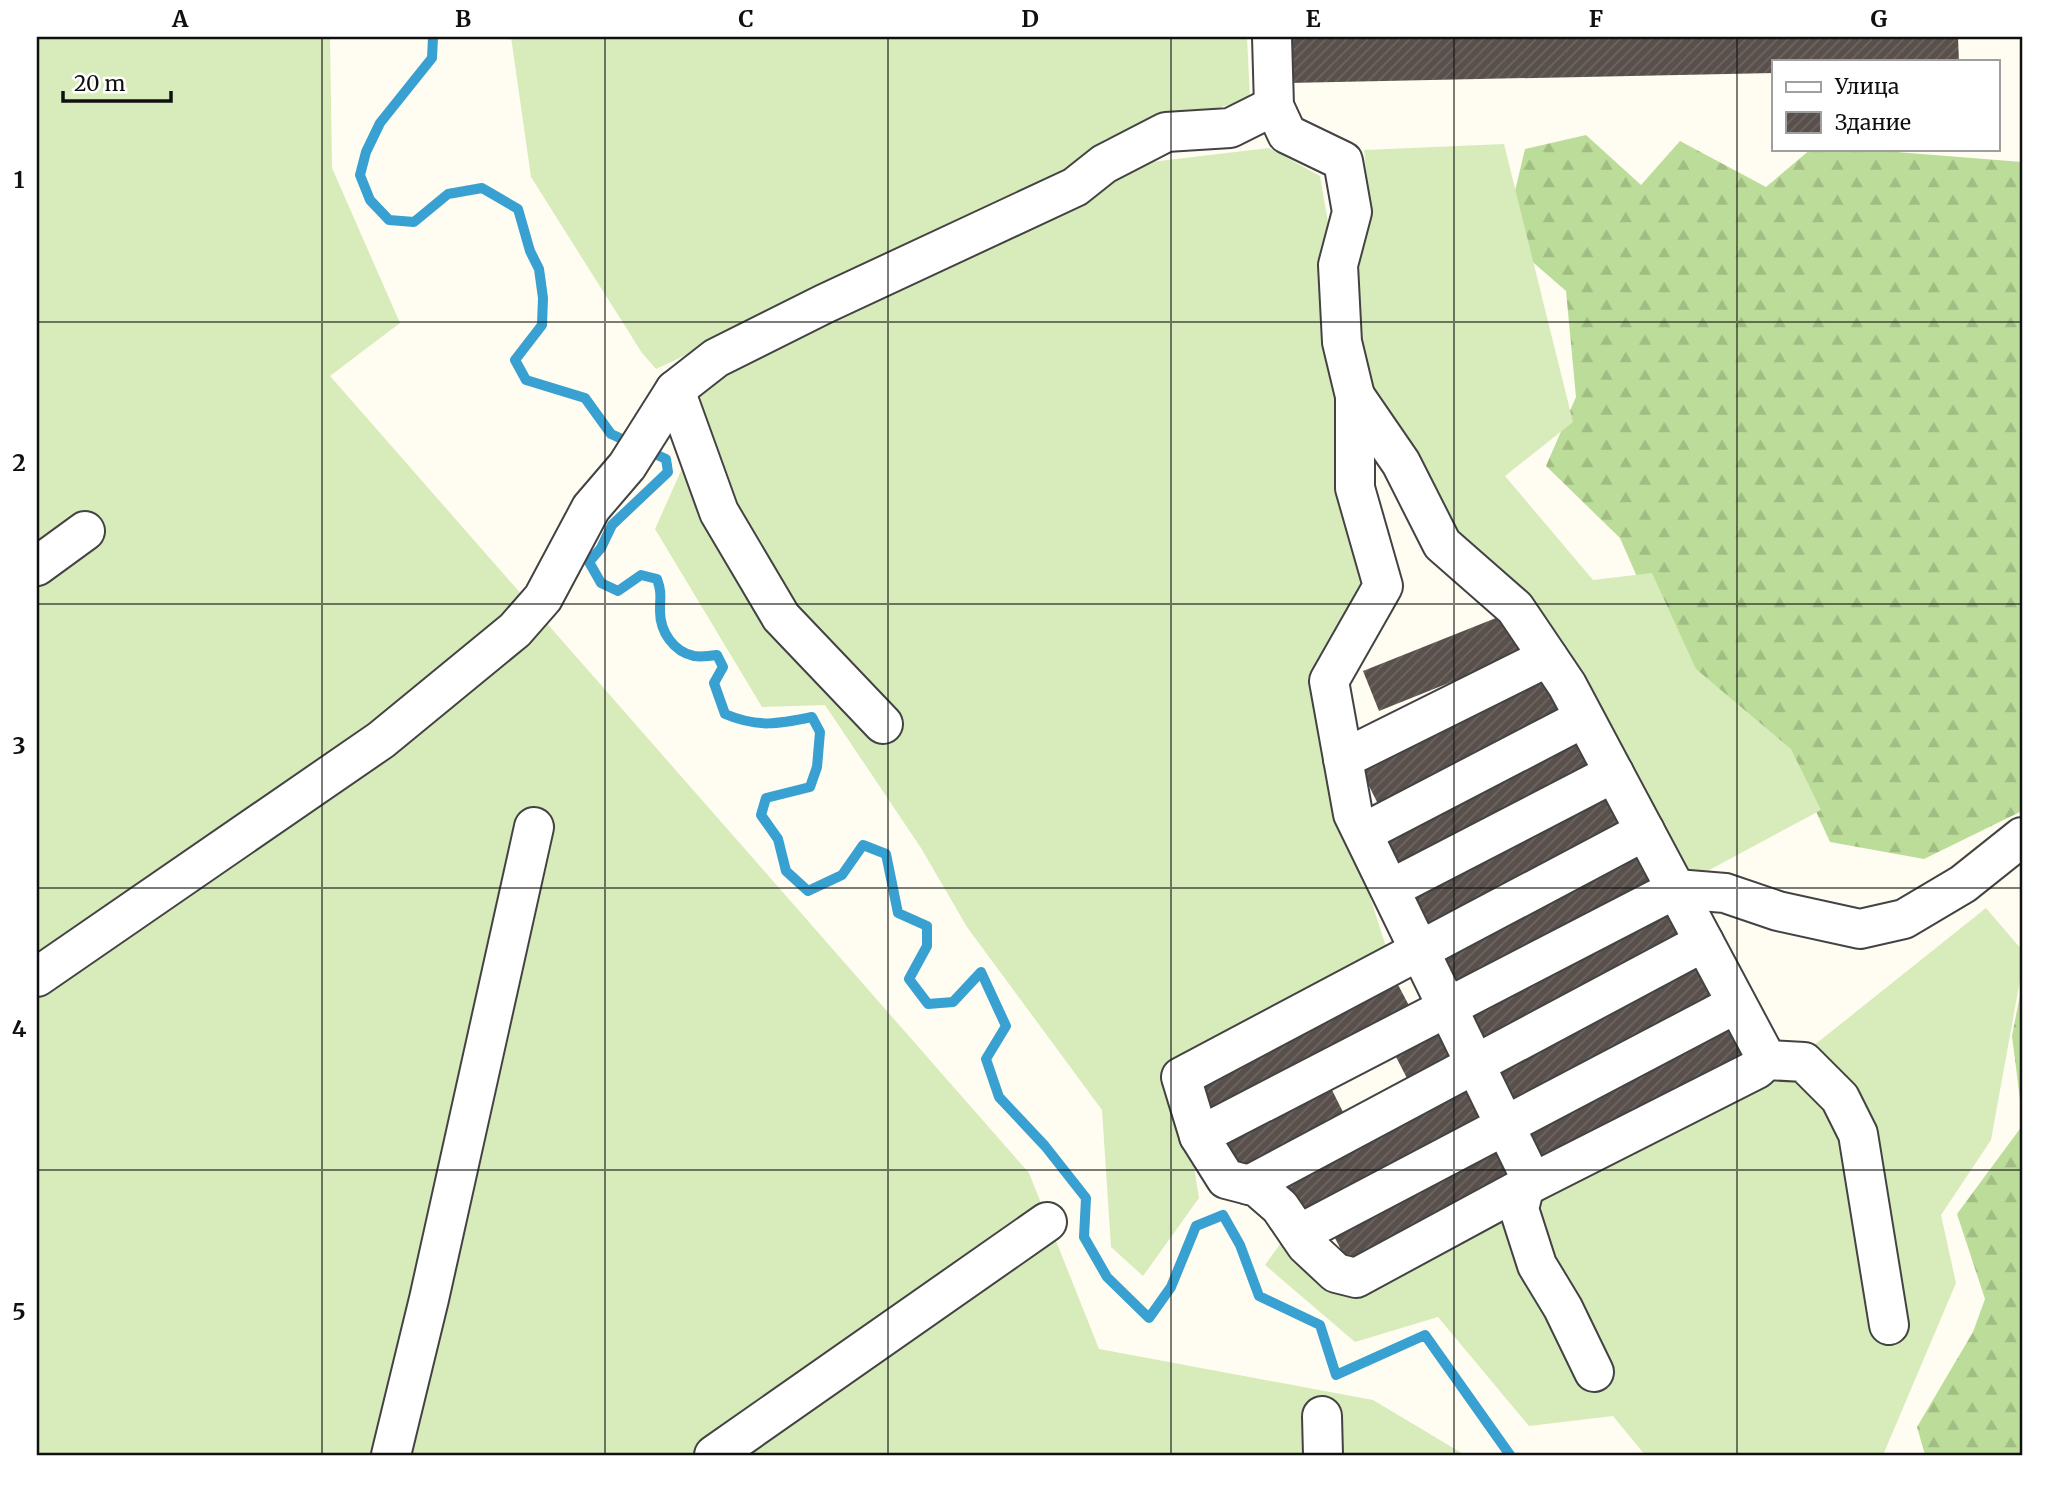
<svg xmlns="http://www.w3.org/2000/svg" width="2059" height="1492" viewBox="0 0 2059 1492" font-family="Merriweather,serif">
<defs>
<pattern id="forest-firs" width="22" height="20" patternUnits="userSpaceOnUse" patternTransform="scale(1.75)"><rect width="22" height="20" fill="#bcdd99"/><path d="M5 1l3.5 6h-7zM16 11l3.5 6h-7z" fill="#a1bd83"/></pattern>
<pattern id="building-hatch" width="6" height="6" patternUnits="userSpaceOnUse" patternTransform="scale(1.75)"><rect width="6" height="6" fill="#59504c"/><path d="M-1 1l2-2M0 6l6-6M5 7l2-2" fill="none" stroke="#6c6561"/></pattern>
</defs>
<rect width="100%" height="100%" fill="#fffcf2"/>
<g fill="url(#forest-firs)">
<polygon points="1586,135 1641,185 1680,141 1766,187 1811,149 1859,149 2022,162 2022,811 1924,859 1830,842 1792,759 1677,668 1620,538 1546,466 1576,397 1566,291 1504,237 1525,149"/>
<polygon points="2022,985 2022,1115 2012,1036"/>
<polygon points="2022,1126 2022,1455 1925,1455 1917,1427 1973,1332 1985,1299 1957,1214"/>
</g>
<g fill="#d7ecba">
<polygon points="37,37 330,37 332,168 400,323 330,376 1029,1173 1099,1349 1373,1400 1465,1455 37,1455"/>
<polygon points="511,37 1247,37 1250,99 1105,139 1052,183 656,369 642,353 531,177"/>
<polygon points="1504,144 1573,422 1505,476 1593,580 1652,573 1696,669 1791,749 1821,810 1685,883 1558,635 1451,536 1362,390 1347,271 1369,199 1364,150"/>
<polygon points="1269,148 1320,176 1329,228 1372,583 1326,760 1388,953 1187,1124 1199,1198 1143,1276 1111,1247 1102,1110 967,927 921,848 825,705 762,707 655,529 684,464 690,397 840,311 1134,164"/>
<polygon points="1986,908 2022,950 2022,969 1991,1140 1941,1215 1956,1283 1883,1455 1645,1455 1613,1416 1529,1426 1438,1317 1355,1342 1265,1265 1286,1236 1350,1294 1773,1078"/>
</g>
<g fill="none" stroke-linecap="round" stroke-linejoin="round">
<path stroke="#39a0d2" stroke-width="10" d="M433,37L432,58L380,123L366,152L360,175L370,200L389,220L414,222L448,194L482,188L518,209L530,251L539,269L543,298L542,325L515,360L526,380L585,398L611,434L666,459L668,472L612,525L601,548L589,562L601,583L618,591L641,575L657,579C662,593 660,597 660,611C660,632 674,652 694,656C701,657 710,656 717,655L723,667L714,683L725,714C758,728 778,724 812,717L820,732L817,767L810,787L766,798L761,815L778,839L786,871L808,891L842,875L863,845L886,854L898,913L927,926V946L909,979L928,1004L953,1002L981,972L1006,1026L986,1059L999,1097L1045,1146L1086,1198L1084,1237L1107,1277L1149,1318L1171,1287L1196,1226L1223,1215L1240,1245L1259,1296L1320,1325L1336,1375L1425,1335L1510,1455"/>
</g>
<g fill="url(#building-hatch)">
<polygon points="1287,37 1958,37 1959,61 1774,61 1774,73 1288,83"/>
<polygon points="1506,614 1521,654 1379,711 1363,671"/>
<polygon points="1543,673 1565,716 1382,812 1360,768"/>
<polygon points="1572,732 1592,770 1393,874 1373,836"/>
<polygon points="1610,787 1630,826 1421,935 1401,895"/>
<polygon points="1640,847 1661,887 1454,994 1433,955"/>
<polygon points="1671,903 1690,941 1483,1049 1464,1010"/>
<polygon points="1698,958 1720,1000 1514,1107 1492,1065"/>
<polygon points="1395,979 1414,1015 1216,1118 1197,1082"/>
<polygon points="1735,1017 1756,1057 1545,1167 1524,1126"/>
<polygon points="1439,1027 1458,1066 1413,1090 1393,1051"/>
<polygon points="1328,1082 1348,1122 1242,1177 1221,1137"/>
<polygon points="1467,1083 1486,1119 1301,1215 1283,1179"/>
<polygon points="1495,1144 1514,1180 1349,1266 1331,1230"/>
</g>
<g fill="none" stroke-linecap="round" stroke-linejoin="round">
<g stroke="#434343" stroke-width="42">
<g id="minor">
<polyline points="1272,37 1274,106 1287,134 1343,161 1352,212 1338,265 1342,342 1355,396 1355,488 1383,586 1329,681 1353,814 1528,1173 1519,1209 1537,1265 1563,1308 1594,1372"/>
<polyline points="675,390 719,512 781,617 883,724"/>
<polyline points="1355,396 1401,463 1442,544 1515,608 1567,685 1767,1060"/>
<polyline points="37,566 85,531"/>
<polyline points="1343,759 1548,657"/>
<polyline points="1645,831 1181,1077 1199,1136 1226,1179 1257,1187 1280,1207 1306,1245 1336,1273 1356,1278 1526,1186 1757,1069 1767,1060 1804,1062 1840,1098 1858,1134 1889,1325"/>
<polyline points="1363,833 1584,718"/>
<polyline points="1390,889 1614,773"/>
<polyline points="37,977 381,740 515,630 543,598 591,508 627,466 675,390 716,358 824,304 1075,187 1104,164 1166,132 1230,128 1274,106"/>
<polyline points="1199,1136 1676,889 1725,893 1778,911 1860,929 1904,919 1963,884 2022,837"/>
<polyline points="1249,1185 1704,942"/>
<polyline points="1299,1234 1736,1004"/>
<polyline points="1322,1416 1323,1455"/>
<polyline points="391,1455 429,1299 534,827"/>
<polyline points="714,1455 1047,1222"/>
</g>
</g>
<use href="#minor" stroke="#fff" stroke-width="38"/>
</g>
<path fill="none" stroke="#101010" stroke-width="2" stroke-opacity="0.55" d="M322,37V1455M605,37V1455M888,37V1455M1171,37V1455M1454,37V1455M1737,37V1455M37,322H2022M37,604H2022M37,888H2022M37,1170H2022"/>
<rect width="2059" height="1492" fill="none" stroke="#ffffff" stroke-width="77"/>
<rect x="1772" y="60" width="228" height="91" fill="#ffffff" stroke="#9f9f9f" stroke-width="2"/>
<rect x="1786" y="82" width="35" height="10" fill="#ffffff" stroke="#9f9f9f" stroke-width="2"/>
<text x="1835" y="94" font-size="21" fill="#101010">Улица</text>
<rect x="1786" y="112" width="35" height="21" fill="url(#building-hatch)" stroke="#9f9f9f" stroke-width="2"/>
<text x="1835" y="130" font-size="21" fill="#101010">Здание</text>
<path d="M63 91v10h108v-10" fill="none" stroke="#101010" stroke-width="3.5"/>
<text x="74" y="91" font-size="21" fill="#101010" stroke="#ffffff" stroke-width="5" paint-order="stroke">20 m</text>
<rect x="38" y="38" width="1983" height="1416" fill="none" stroke="#101010" stroke-width="2.5"/>
<g font-size="23" text-anchor="middle" font-weight="bold" fill="#101010">
<text x="180" y="27">A</text>
<text x="463" y="27">B</text>
<text x="746" y="27">C</text>
<text x="1030" y="27">D</text>
<text x="1313" y="27">E</text>
<text x="1596" y="27">F</text>
<text x="1879" y="27">G</text>
<text x="19" y="188">1</text>
<text x="19" y="471">2</text>
<text x="19" y="754">3</text>
<text x="19" y="1037">4</text>
<text x="19" y="1320">5</text>
</g>
</svg>
